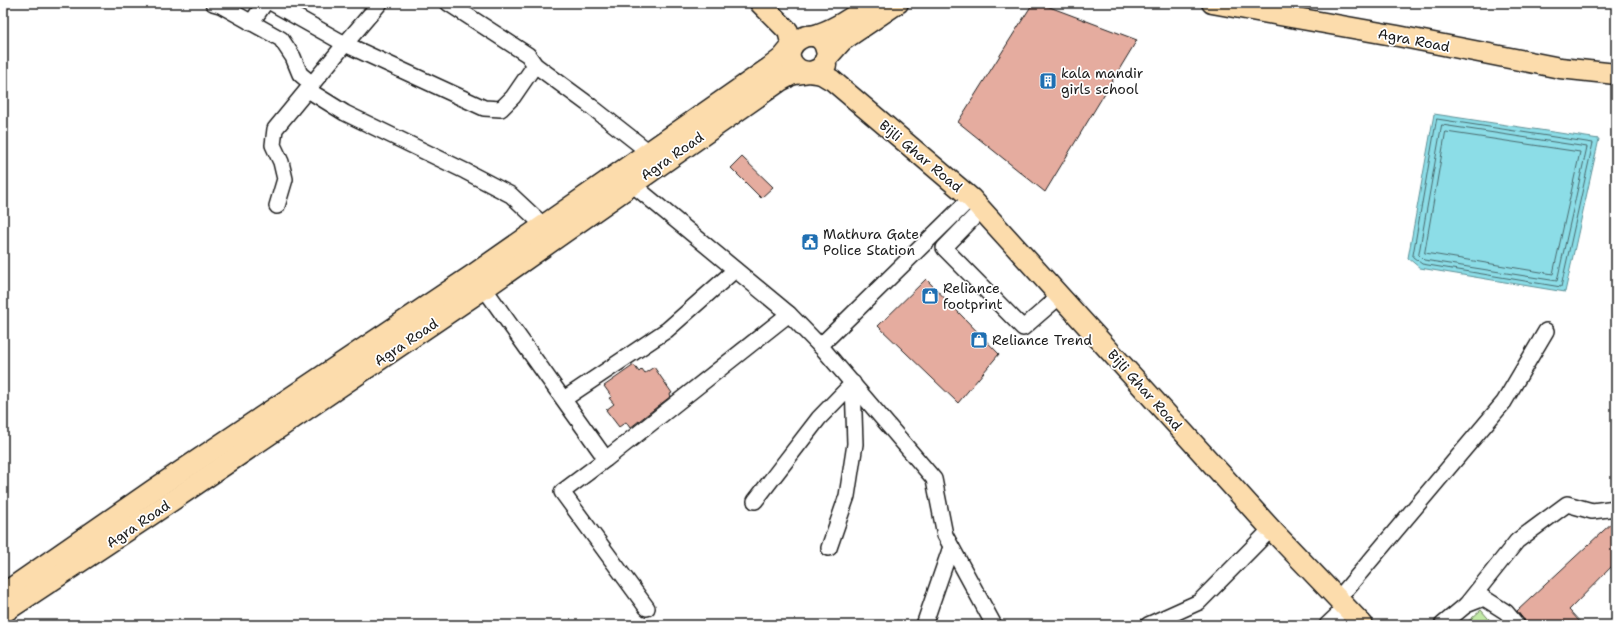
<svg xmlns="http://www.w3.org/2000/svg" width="1619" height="628" viewBox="0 0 1619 628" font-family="'Shantell Sans',sans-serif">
<rect width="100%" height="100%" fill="#fff"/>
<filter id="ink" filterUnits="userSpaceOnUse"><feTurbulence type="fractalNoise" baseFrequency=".025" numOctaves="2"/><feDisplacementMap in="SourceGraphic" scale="8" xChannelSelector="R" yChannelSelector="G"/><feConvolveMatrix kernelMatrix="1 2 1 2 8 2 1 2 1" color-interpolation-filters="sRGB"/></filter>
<g filter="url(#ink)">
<polygon fill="#c1e9a5" stroke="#6e8260" points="1481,610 1494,625 1464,625"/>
<polygon fill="#8cdde7" stroke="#5f9096" points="1434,114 1599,139 1565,292 1420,268 1408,258"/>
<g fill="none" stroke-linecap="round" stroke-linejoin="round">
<g stroke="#49696d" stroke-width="1">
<polygon points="1437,119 1593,143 1561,287 1422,264 1413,257"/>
<polygon points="1442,125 1587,147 1557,281 1424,260 1419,255"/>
<polygon points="1446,132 1580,152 1553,274 1425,253"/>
</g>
</g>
<g fill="#e5ac9f" stroke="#1c1c1c">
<polygon points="1033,3 1039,3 1137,40 1045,192 958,122"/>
<polygon points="742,157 773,187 761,198 731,168"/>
<polygon points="926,279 999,354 958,403 878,326"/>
<polygon points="634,365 639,372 642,369 645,373 654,367 672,393 670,394 671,396 630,428 626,422 619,427 606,410 614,404 609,398 612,397 604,386"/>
<polygon points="1616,519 1616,562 1569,610 1583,625 1528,625 1517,611"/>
</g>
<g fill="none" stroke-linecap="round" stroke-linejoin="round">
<g stroke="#1c1c1c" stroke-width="18">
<g id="minor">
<polyline points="213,3 220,5 281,39 293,57 300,74 312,84"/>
<polyline points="272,3 345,44 484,108 501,109 513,97 535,65"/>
<polyline points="448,3 528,55 535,65 588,104 649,152"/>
<polyline points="251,23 265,3"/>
<polyline points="308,90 345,113 465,171 511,195 543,225"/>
<polyline points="632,184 789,314"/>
<polyline points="277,206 285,179 281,162 273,145 275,129 345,44 380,3"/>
<polyline points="981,210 944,248 1023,328 1060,296"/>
<polyline points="479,281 606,459"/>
<polyline points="820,346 971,198"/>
<polyline points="564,399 667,330 735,270"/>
<polyline points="755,501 819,418 853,383 855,444 847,496 829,548"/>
<polyline points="1338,599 1504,402 1546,331"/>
<polyline points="1466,605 1484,598 1506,612 1517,625"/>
<polyline points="647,608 562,492 606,459 789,314 824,350 934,479 945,535 994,625"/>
<polyline points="924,625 951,547"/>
<polyline points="1148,625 1199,602 1271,529"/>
<polyline points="1327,625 1346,607"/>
<polyline points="1442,625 1466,605 1517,541 1567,504 1592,511 1616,508"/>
</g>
</g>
<g stroke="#1c1c1c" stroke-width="23">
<g id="major">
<polyline points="1212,3 1398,36 1560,68 1616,74"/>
<path d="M812,36C835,30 853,16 873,3"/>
<polyline points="826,65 825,60 842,41 898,3"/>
<polyline points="3,594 153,490 474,274 769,68 782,58 792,46 788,31 760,3"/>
<path d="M3,613L151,515L485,288L780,81C784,79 788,77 791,75C801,72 813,74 821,67C825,62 828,56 826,50C819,18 772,47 797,68C803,73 813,72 821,74C825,76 828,78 832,80L971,198L1271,529L1363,625"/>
</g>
</g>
<use href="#minor" stroke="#fff" stroke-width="15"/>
<use href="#major" stroke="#fcdcac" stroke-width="20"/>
</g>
</g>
<defs>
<g id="building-square" transform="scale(0.9)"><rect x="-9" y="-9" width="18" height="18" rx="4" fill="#1f6fb2" stroke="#fff"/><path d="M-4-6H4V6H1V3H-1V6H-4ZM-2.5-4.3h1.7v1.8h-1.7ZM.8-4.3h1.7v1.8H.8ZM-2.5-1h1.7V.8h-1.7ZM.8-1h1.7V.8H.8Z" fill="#fff"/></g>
<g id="civic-square" transform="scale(0.9)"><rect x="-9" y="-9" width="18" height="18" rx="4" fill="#1f6fb2" stroke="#fff"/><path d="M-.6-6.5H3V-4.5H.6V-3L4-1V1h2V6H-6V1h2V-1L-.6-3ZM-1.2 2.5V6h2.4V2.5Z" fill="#fff"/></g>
<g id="shop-square" transform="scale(0.9)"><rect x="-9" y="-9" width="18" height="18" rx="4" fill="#1f6fb2" stroke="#fff"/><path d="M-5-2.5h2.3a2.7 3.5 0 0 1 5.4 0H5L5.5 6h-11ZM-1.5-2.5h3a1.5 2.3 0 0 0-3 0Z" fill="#fff"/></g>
</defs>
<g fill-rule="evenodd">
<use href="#building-square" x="1048" y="81"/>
<use href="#civic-square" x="810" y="242"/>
<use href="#shop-square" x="930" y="296"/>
<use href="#shop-square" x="979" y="340"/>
</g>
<g text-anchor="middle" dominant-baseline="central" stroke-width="3.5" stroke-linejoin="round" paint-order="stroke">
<g font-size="14" fill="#1c1c1c" stroke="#fff">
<text transform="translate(1414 40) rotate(11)">Agra Road</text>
<text transform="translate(672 156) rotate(-35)">Agra Road</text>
<text transform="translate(921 156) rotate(40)">Bijli Ghar Road</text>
<text transform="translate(406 342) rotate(-34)">Agra Road</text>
<text transform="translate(1145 390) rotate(48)">Bijli Ghar Road</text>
<text transform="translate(138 524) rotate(-34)">Agra Road</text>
</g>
<g font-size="14" fill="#1c1c1c" stroke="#fff" text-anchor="start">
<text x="1061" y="73">kala mandir<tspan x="1061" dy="16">girls school</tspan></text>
<text x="823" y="234">Mathura Gate<tspan x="823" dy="16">Police Station</tspan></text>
<text x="943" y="288">Reliance<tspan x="943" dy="16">footprint</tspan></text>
<text x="992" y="340">Reliance Trend</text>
</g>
</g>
<rect width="1619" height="628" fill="none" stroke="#fff" stroke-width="16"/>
<rect x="8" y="8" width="1603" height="612" fill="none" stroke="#1c1c1c" stroke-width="1.5" filter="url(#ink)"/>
</svg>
